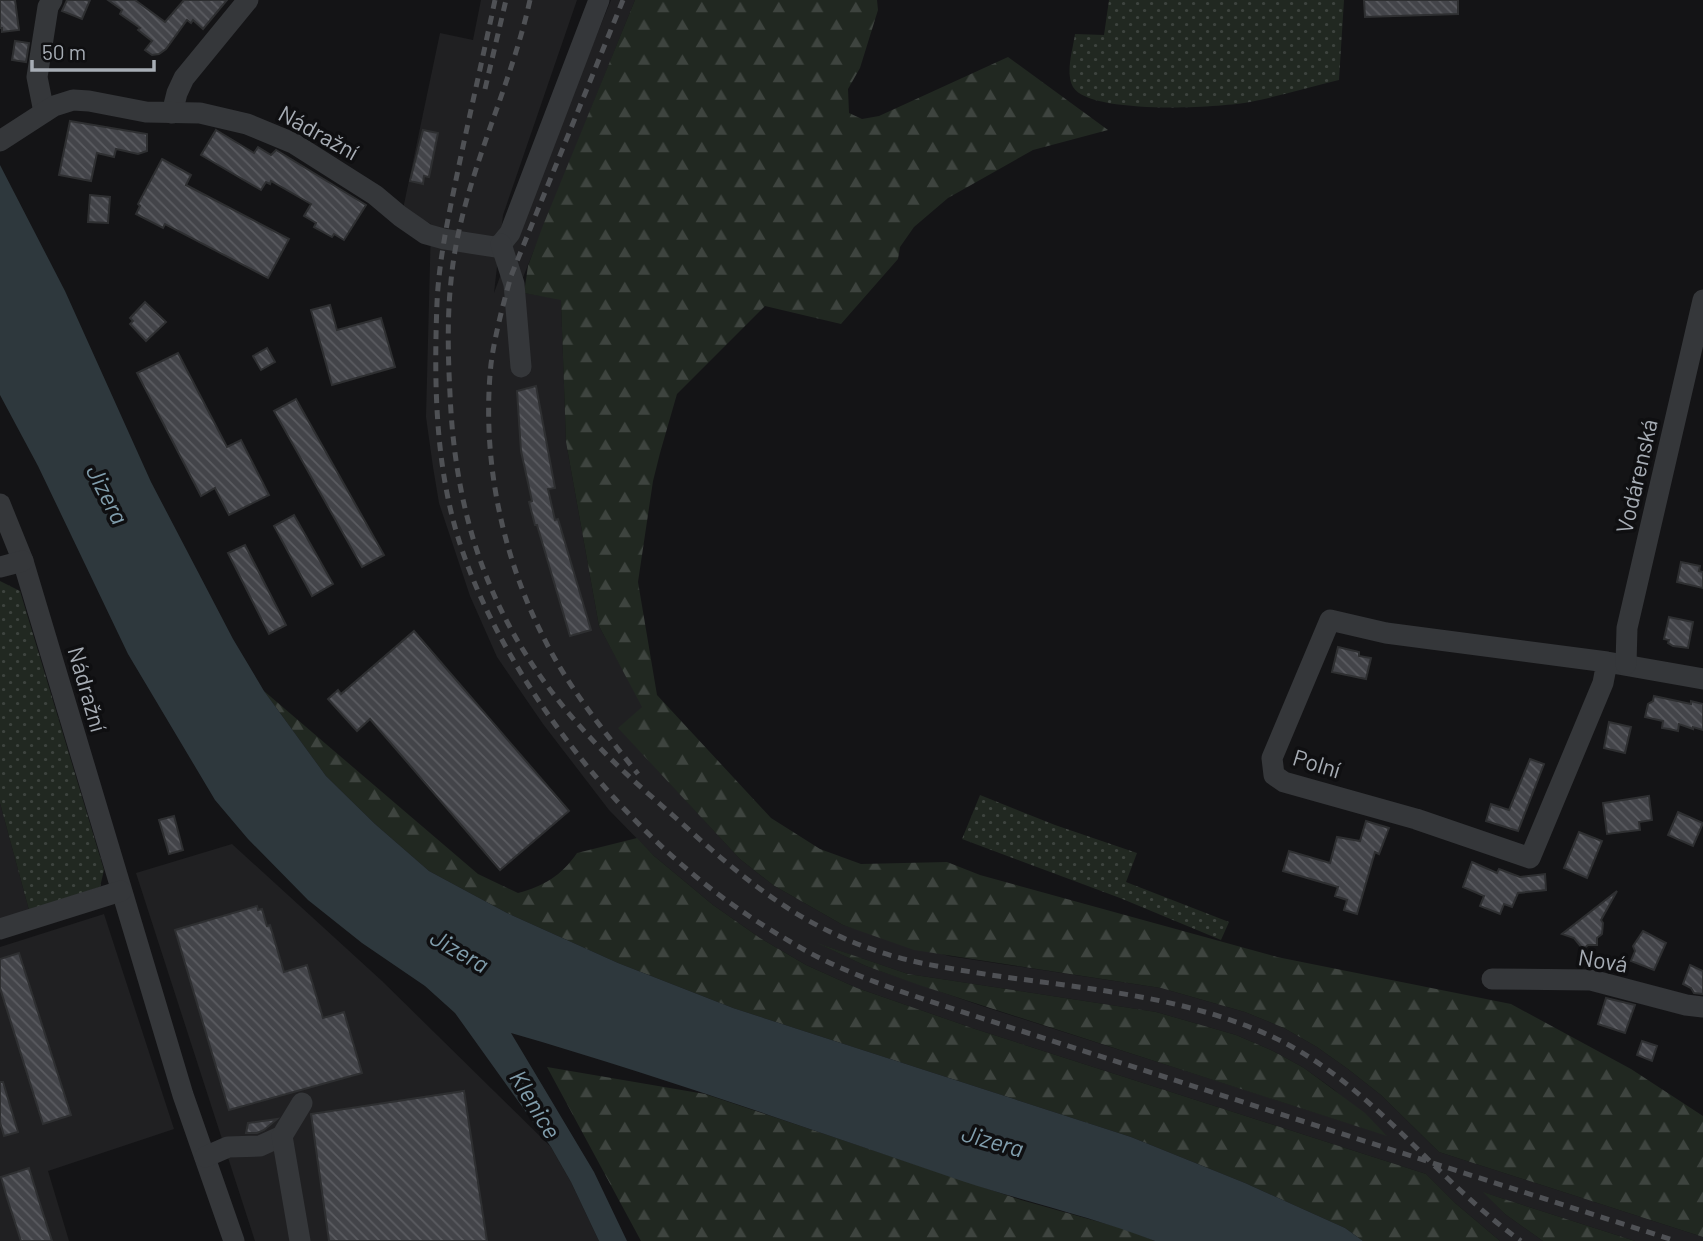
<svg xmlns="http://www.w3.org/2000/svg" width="1703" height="1241" viewBox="0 0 1703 1241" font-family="Barlow,sans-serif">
<defs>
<pattern id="grass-dots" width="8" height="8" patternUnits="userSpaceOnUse" patternTransform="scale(1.75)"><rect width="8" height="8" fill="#212821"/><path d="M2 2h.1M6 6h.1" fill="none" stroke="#3e443f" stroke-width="1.8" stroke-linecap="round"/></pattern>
<pattern id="forest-firs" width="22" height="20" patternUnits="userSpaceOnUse" patternTransform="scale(1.75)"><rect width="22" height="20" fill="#212821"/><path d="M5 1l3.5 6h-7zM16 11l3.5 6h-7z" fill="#3e443f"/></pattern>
<pattern id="building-back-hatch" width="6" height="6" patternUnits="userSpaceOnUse" patternTransform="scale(1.75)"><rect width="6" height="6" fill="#434449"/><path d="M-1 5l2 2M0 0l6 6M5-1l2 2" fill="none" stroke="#5b5c61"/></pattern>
</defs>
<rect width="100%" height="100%" fill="#141416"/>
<g fill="#202022" fill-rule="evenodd">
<path d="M481,0H577L503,215L494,293L521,220L611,0H635L522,280L524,293L561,299L566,442L599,626L643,707L619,728L740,859L773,885L843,925L949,956L1161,988L1245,1012L1284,1028L1317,1047L1348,1069L1381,1095L1439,1152L1703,1237V1241H1635L1485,1193L1505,1214L1543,1241H1500L1455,1203L1426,1174L975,1029L857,988L806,965L760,938L713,905L654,856L609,810L543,724L497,657L470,596L439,503L433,467L426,417L431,224L403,209L440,33L473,40ZM822,945L908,974L1156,1012L1236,1035L1273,1051L1304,1068L1333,1089L1386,1135L982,1006L866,966Z"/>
<polygon points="0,803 29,910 0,919"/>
<polygon points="232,844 382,981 551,1147 571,1182 599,1241 255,1241 136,873"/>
<polygon points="104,914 174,1129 48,1171 69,1241 0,1241 0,947"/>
</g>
<g fill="url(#grass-dots)">
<path d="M1109,0H1344L1339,80C1310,87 1280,96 1250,102C1219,108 1090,115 1073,87C1065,73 1073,49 1075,34L1104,35Z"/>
<polygon points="0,581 20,591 104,870 100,887 29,910 0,803"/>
<polygon points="980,795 1055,825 1137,853 1126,882 1229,922 1221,940 1120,898 962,839"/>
</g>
<g fill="url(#forest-firs)">
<polygon points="635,0 877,0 878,10 860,68 848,89 849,113 862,119 879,116 1008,57 1108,130 1033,150 948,198 914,227 900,247 898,259 841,324 765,306 677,394 660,453 653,481 638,582 657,695 771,818 820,849 861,864 947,862 980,875 1277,957 1511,1004 1631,1069 1703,1116 1703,1237 1439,1152 1381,1095 1348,1069 1317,1047 1284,1028 1245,1012 1161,988 914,950 843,925 773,885 740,859 618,728 642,707 599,626 566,442 561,300 524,293 528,266 542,228"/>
<path d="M264,691L478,874L518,893C544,886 561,876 577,853L637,838L654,856L713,905L760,938L806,965L857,988L975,1029L1426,1174L1455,1203L1500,1241H1363L1345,1228L1245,1183L1131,1137L733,1008L618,963L507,913L429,871L375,824L326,776Z"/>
<polygon points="817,943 908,974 1156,1012 1236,1035 1273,1051 1304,1068 1365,1113 1387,1136 919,985 866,966"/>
<polygon points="547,1067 705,1094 1021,1200 1128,1230 1155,1241 641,1241"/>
<polygon points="1483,1192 1501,1198 1635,1241 1543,1241 1505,1214"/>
</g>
<path fill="#2e383d" d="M0,165L65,291L151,482L233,639L264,691L326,776L375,824L429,871L507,913L618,963L733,1008L1131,1137L1245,1183L1345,1228L1363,1241H1155C1093,1217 1026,1202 962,1181C812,1130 663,1077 511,1033L594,1172L627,1241H599L571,1182L551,1147L455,1013L425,986L362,943L308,900L248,839L215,800L128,654L38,466L0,395Z"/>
<g fill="url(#building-back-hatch)" stroke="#2e2f31" stroke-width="2">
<polygon points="0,0 15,0 19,30 2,32 2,28 0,28"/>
<polygon points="67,0 90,0 82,19 62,11"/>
<polygon points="108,0 135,0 165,22 184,0 227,0 203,29 193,20 191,23 187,20 166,49 159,54 152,55 145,50 152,41 138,30 140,28 120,14 122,10"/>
<polygon points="1364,0 1458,0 1458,14 1365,17"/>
<polygon points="15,41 29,43 26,62 12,60"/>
<polygon points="70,121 147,134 147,151 138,154 116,149 114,157 97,153 91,181 59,175"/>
<polygon points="216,130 254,153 258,147 271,155 276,150 366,205 344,240 334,234 332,237 314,227 316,223 304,216 311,204 271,181 270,184 266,182 261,190 201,155"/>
<polygon points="423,130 438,133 429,177 424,176 423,184 410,181"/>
<polygon points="162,159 191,175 186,185 289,239 268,278 165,224 163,228 136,214 140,206 138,204"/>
<polygon points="90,195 110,197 108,223 88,222"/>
<polygon points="145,302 166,322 146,341 130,324 133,321 130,318"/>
<polygon points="330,305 337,330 381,318 395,367 332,385 311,310"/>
<polygon points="267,348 275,362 261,370 253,356"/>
<polygon points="178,353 227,447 241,440 269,495 229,515 215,488 201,496 137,373"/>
<polygon points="536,386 555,488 548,489 555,520 558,519 591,630 570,636 537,525 535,525 529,502 532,501 521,451 517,391"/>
<polygon points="296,399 384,555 362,567 274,411"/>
<polygon points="294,515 333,584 312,596 274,526"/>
<polygon points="245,545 286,625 269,634 228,553"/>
<polygon points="1681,562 1700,566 1699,571 1703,572 1703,588 1677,582"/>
<polygon points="1669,617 1693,622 1688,648 1673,646 1668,643 1669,640 1664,639"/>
<polygon points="414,631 569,811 500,870 370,719 357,731 328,699 338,690 341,694"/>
<polygon points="1338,647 1359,652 1359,656 1371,658 1366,679 1332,672"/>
<polygon points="1654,696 1691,704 1691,701 1703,704 1703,730 1693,727 1693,729 1679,724 1678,731 1669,729 1662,728 1663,721 1645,717 1648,704 1653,701"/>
<polygon points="1609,722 1631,727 1625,753 1604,748"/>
<polygon points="1530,759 1544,764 1518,831 1486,821 1491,804 1509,810"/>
<polygon points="1649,796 1652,820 1639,822 1640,830 1607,834 1603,803"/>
<polygon points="1678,812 1703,823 1693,846 1668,835"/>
<polygon points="174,816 183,850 169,854 159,820"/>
<polygon points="1366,821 1389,828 1379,854 1375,852 1357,914 1344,910 1347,900 1335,896 1338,887 1283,871 1289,851 1330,863 1337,837 1360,841"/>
<polygon points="1579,832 1602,841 1587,878 1564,868"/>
<polygon points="1472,862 1497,873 1499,869 1520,877 1545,874 1546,890 1518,893 1512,907 1504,904 1500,914 1480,906 1484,896 1463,887"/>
<polygon points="1617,891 1601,920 1603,923 1602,934 1597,938 1597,945 1588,945 1583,949 1574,938 1562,934"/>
<polygon points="257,906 258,910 262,909 267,926 270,925 284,972 307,965 323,1018 344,1012 362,1073 229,1110 175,930"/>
<polygon points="1643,931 1666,943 1654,970 1631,961 1635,951 1633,946"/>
<polygon points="19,953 71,1115 43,1124 0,988 0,959"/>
<polygon points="1690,965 1703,971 1703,994 1694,993 1691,988 1683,984"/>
<polygon points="1606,998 1635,1005 1625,1033 1598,1024"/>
<polygon points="1642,1041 1657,1046 1652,1061 1637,1055"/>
<polygon points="0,1082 3,1082 18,1132 4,1136 0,1122"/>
<polygon points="464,1091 487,1241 329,1241 311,1114"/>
<polygon points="277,1119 264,1130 257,1133 246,1133 248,1123"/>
<polygon points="29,1168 40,1204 52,1241 21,1241 7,1198 1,1177"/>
</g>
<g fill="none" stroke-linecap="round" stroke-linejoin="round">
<g stroke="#35373a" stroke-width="21">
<polyline points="44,112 37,77 48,7 52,0"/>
<polyline points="172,113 177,93 184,78 248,0"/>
<polyline points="0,141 54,106 73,100 89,101 146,112 200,113 247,124 293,143 375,195 400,216 426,234 444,239 495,247 501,244 510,233 599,0"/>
<polyline points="501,244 514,284 521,367"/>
<polyline points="0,504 23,561 183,1095 234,1241"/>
<polyline points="0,567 23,561"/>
<polyline points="1607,662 1603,683 1530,858 1416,819 1284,782 1274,775 1272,758 1330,620 1386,633 1607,662 1703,679"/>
<polyline points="1626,664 1627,628 1703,300"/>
<polyline points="0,929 121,891"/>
<polyline points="1492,979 1591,980 1686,1005 1703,1007"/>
<polyline points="205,1157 228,1147 260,1146 282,1136"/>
<polyline points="300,1241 282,1136 302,1103"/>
</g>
<g stroke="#4f5155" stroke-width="5" stroke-dasharray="9 7" stroke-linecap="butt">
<path d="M495,0C483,57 470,113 458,170C449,214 439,258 437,303C434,380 435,460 457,534C493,655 591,788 688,870C725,902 767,929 810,953C863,981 921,998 978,1017L1676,1241"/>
<path d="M530,0C509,95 460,183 451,281C447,318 448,356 450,394C456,536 501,646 601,749C625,774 651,796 677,819C741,877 797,925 880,952C916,964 954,969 991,975C1087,989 1186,996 1275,1038C1373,1085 1434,1179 1521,1241"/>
<path d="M623,0L511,276C503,305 495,334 491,364C481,461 503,562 549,648C573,693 606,734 638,774"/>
<polyline points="485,89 506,0"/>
</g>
</g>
<g text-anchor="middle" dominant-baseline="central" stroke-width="7" stroke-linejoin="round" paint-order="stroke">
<g font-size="23" fill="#a7adb5" stroke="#0f0f11">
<text transform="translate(319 132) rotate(29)">Nádražní</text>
<text transform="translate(1636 476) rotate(-77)">Vodárenská</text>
<text transform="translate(88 689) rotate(74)">Nádražní</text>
<text transform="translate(1317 763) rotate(17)">Polní</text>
<text transform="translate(1603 960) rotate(9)">Nová</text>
</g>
<g font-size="24" font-style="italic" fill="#819ead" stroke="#0f0f11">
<text transform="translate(108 494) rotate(63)">Jizera</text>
<text transform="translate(460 950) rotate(30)">Jizera</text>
<text transform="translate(536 1104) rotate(59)">Klenice</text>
<text transform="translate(993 1140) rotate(16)">Jizera</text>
</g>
</g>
<path d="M32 60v10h122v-10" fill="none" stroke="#a7adb5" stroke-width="3.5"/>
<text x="42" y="60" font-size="21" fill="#a7adb5" stroke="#0f0f11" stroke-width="5" paint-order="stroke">50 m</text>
</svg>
